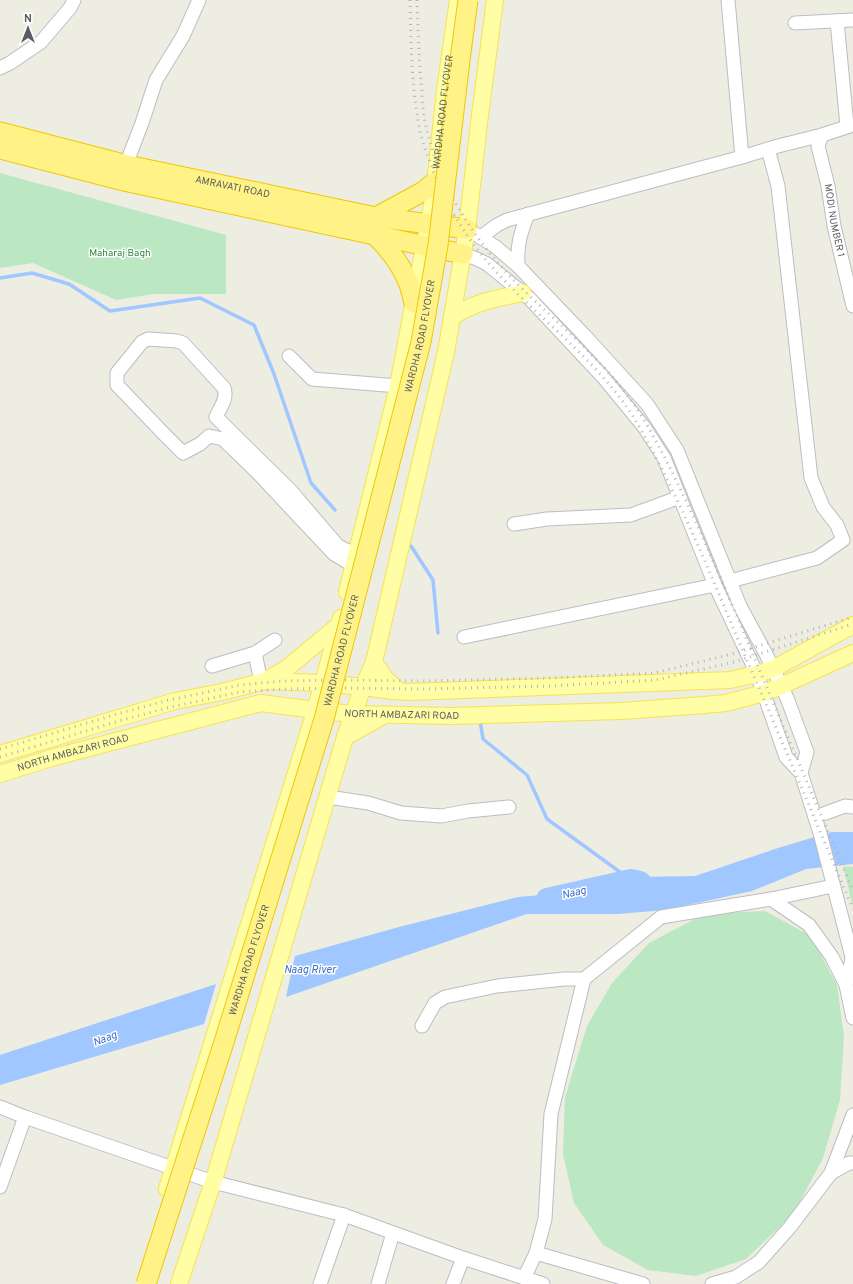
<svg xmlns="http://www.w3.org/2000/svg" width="853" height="1284" viewBox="0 0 853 1284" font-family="Overpass,sans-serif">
<rect width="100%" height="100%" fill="#eeede1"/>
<g fill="#bce7c3">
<polygon points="0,173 226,235 226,294 153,294 116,300 33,263 0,268"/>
<polygon points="843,866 853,867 853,907"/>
<polygon points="765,911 811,936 837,985 844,1036 840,1100 823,1158 794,1213 746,1259 696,1276 648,1270 603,1245 574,1203 563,1154 565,1097 587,1026 612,983 649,943 704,914"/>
</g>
<g fill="#a0c7ff">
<polygon points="831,832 853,832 853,864 806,869 752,891 665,910 618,914 527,914 286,997 295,956 399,927 518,897 586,891 636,877 695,876 775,849"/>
<polygon points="216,984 204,1024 0,1085 0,1055"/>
</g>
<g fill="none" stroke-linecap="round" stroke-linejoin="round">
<g stroke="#a0c7ff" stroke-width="3.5">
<polyline points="0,278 32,273 69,284 110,311 200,298 254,325 274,374 311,483 335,510"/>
<polyline points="411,546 433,580 438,633"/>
<polyline points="480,720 483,739 527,775 547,819 631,880"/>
</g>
<polyline stroke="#a0c7ff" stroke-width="22" points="547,899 631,880 640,882"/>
<g stroke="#bcbdc4" stroke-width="15">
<g id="minor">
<polyline points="728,0 742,157"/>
<polyline points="837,21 847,126"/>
<polyline points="795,23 853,20"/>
<polyline points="0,68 10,63 41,42 70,8 74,0"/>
<path id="s1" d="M822,135L818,146L828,186L834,226L853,306"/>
<polyline points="126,172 130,154 142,123 156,80 183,36 199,0"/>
<polyline points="467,229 496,247 518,266 585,336 647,404 677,450 740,606 766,654 787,698 807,752 801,773"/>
<polyline points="481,237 497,225 507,220 742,157 778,146 822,135 853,125"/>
<polyline points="463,254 477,259 487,264 529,298 603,377 644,427 664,458 715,585 757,674 786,757 801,773 820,833 853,961"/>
<path d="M518,266C517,245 520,234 528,214"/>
<polyline points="289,356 312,379 398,386"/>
<polyline points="514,524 547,519 631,515 680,497"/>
<path d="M354,566L334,554L256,471L223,439L209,436L200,444L183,453L165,435L117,385V373L142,342L148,339L177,341L183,343L224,388C228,398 220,408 216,417L291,491L338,546L357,555"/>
<polyline points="730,581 817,558 843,540 837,525 823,507 811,478 778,186 768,149"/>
<polyline points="464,637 715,585"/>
<polyline points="255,653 261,682"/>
<polyline points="212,666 255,653 275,640"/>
<polyline points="328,797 368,803 401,813 441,816 468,811 509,807"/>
<polyline points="815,817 845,806 853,807"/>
<polyline points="771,899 809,925 832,957 846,985 852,959"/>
<polyline points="846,985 853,1018"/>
<polyline points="422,1026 435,1003 445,997 497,986 564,979 584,979"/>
<polyline points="0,1107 25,1117 213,1182 344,1215 463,1258 543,1284"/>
<polyline points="831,1173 853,1115"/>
<polyline points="0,1187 25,1117"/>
<polyline points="536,1253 643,1284"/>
<polyline points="524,1278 536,1253 545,1219 551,1114 584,979 661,917 771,899 833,886"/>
<polyline points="320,1284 344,1215"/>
<polyline points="378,1284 393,1233"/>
<polyline points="453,1284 463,1258"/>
<polyline points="712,1284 736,1277 759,1262 790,1227 831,1173 849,1163 853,1163"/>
</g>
</g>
<g stroke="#f7e251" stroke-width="18">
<g id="major">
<path d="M452,317C474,302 498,298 523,293"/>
<path id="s2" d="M347,592L398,386L434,194L445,90L458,0"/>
<polyline points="374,662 385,678 399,691"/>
<polyline points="265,681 286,669 339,625"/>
<polyline points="345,737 385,715"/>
<polyline points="0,754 175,701 222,692 265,681 322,683 363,687 393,691 409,692 730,680 757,674 773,669 853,625"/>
<path id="s3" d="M0,774L51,758L261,703L315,710L353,714L451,716L621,711L704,705L726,703L764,693L781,686L853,653"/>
<polyline points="167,1189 313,718 341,618"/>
<polyline points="179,1284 215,1176 345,737 363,687 374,662 446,352 467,229 480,115 495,0"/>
</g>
</g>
<g stroke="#efc800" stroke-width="21">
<g id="highway">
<path id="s4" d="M0,132L127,165L376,217L467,229"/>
<polyline points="0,149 124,181 463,254"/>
<polyline points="376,217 422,192 435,182"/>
<path d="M374,234C388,248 401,264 408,282C411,289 412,296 414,303"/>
</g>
</g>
<use href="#minor" stroke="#fff" stroke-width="13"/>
<use href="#major" stroke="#fffea5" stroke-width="16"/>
<use href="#highway" stroke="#fff387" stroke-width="19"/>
<g stroke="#b5b5b6" stroke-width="3" stroke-dasharray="1 5" stroke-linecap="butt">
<path d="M410,0C411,38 411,76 417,114C419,129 423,145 429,159C450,220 481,259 527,303C568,342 613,379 641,430C679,498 709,570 739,642C778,731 815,820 853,909"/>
<path d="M417,0C418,31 419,61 422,92C422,100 423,109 424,117C439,192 480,250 535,301C576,339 619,376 647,425C685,492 714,563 744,633C780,719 817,805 853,891"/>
<polyline points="0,749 117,714 165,701 239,685 283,681 340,680 423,681 549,678 654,673 732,654 853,617"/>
<polyline points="0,757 119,721 167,708 240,692 284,689 340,688 423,689 550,686 655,680 734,662 853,624"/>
</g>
<g stroke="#efc800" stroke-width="21" stroke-linecap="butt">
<g id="highway-bridge">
<path id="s5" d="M146,1284L224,1042L324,719L421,342L438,245L461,52L468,0"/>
</g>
</g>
<use href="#highway-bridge" stroke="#fff387" stroke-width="19"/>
</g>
<g text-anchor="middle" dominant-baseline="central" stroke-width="3" stroke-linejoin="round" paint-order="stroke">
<g font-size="10" fill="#5a5c63" stroke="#fff">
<text stroke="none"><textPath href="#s2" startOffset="490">WARDHA ROAD FLYOVER</textPath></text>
<text stroke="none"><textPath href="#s4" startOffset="239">AMRAVATI ROAD</textPath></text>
<text stroke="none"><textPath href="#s1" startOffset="88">MODI NUMBER 1</textPath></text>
<text stroke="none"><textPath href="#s5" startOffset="987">WARDHA ROAD FLYOVER</textPath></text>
<text stroke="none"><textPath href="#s5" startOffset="663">WARDHA ROAD FLYOVER</textPath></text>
<text stroke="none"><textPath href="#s3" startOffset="412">NORTH AMBAZARI ROAD</textPath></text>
<text stroke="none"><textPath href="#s3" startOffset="76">NORTH AMBAZARI ROAD</textPath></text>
<text stroke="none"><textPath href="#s5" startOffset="340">WARDHA ROAD FLYOVER</textPath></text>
</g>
<g font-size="10" fill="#308441" stroke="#fff">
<text x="120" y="253">Maharaj Bagh</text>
</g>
<g font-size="11" font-style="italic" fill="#3d6cc7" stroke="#fff">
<text transform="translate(574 893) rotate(-13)">Naag</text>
<text x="310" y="970">Naag River</text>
<text transform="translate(105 1039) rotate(-22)">Naag</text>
</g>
</g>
<g transform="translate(28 28)" stroke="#ffffff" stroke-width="3" paint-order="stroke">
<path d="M0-3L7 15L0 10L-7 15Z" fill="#5a5c63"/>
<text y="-6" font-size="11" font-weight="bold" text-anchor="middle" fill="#5a5c63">N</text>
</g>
</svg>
